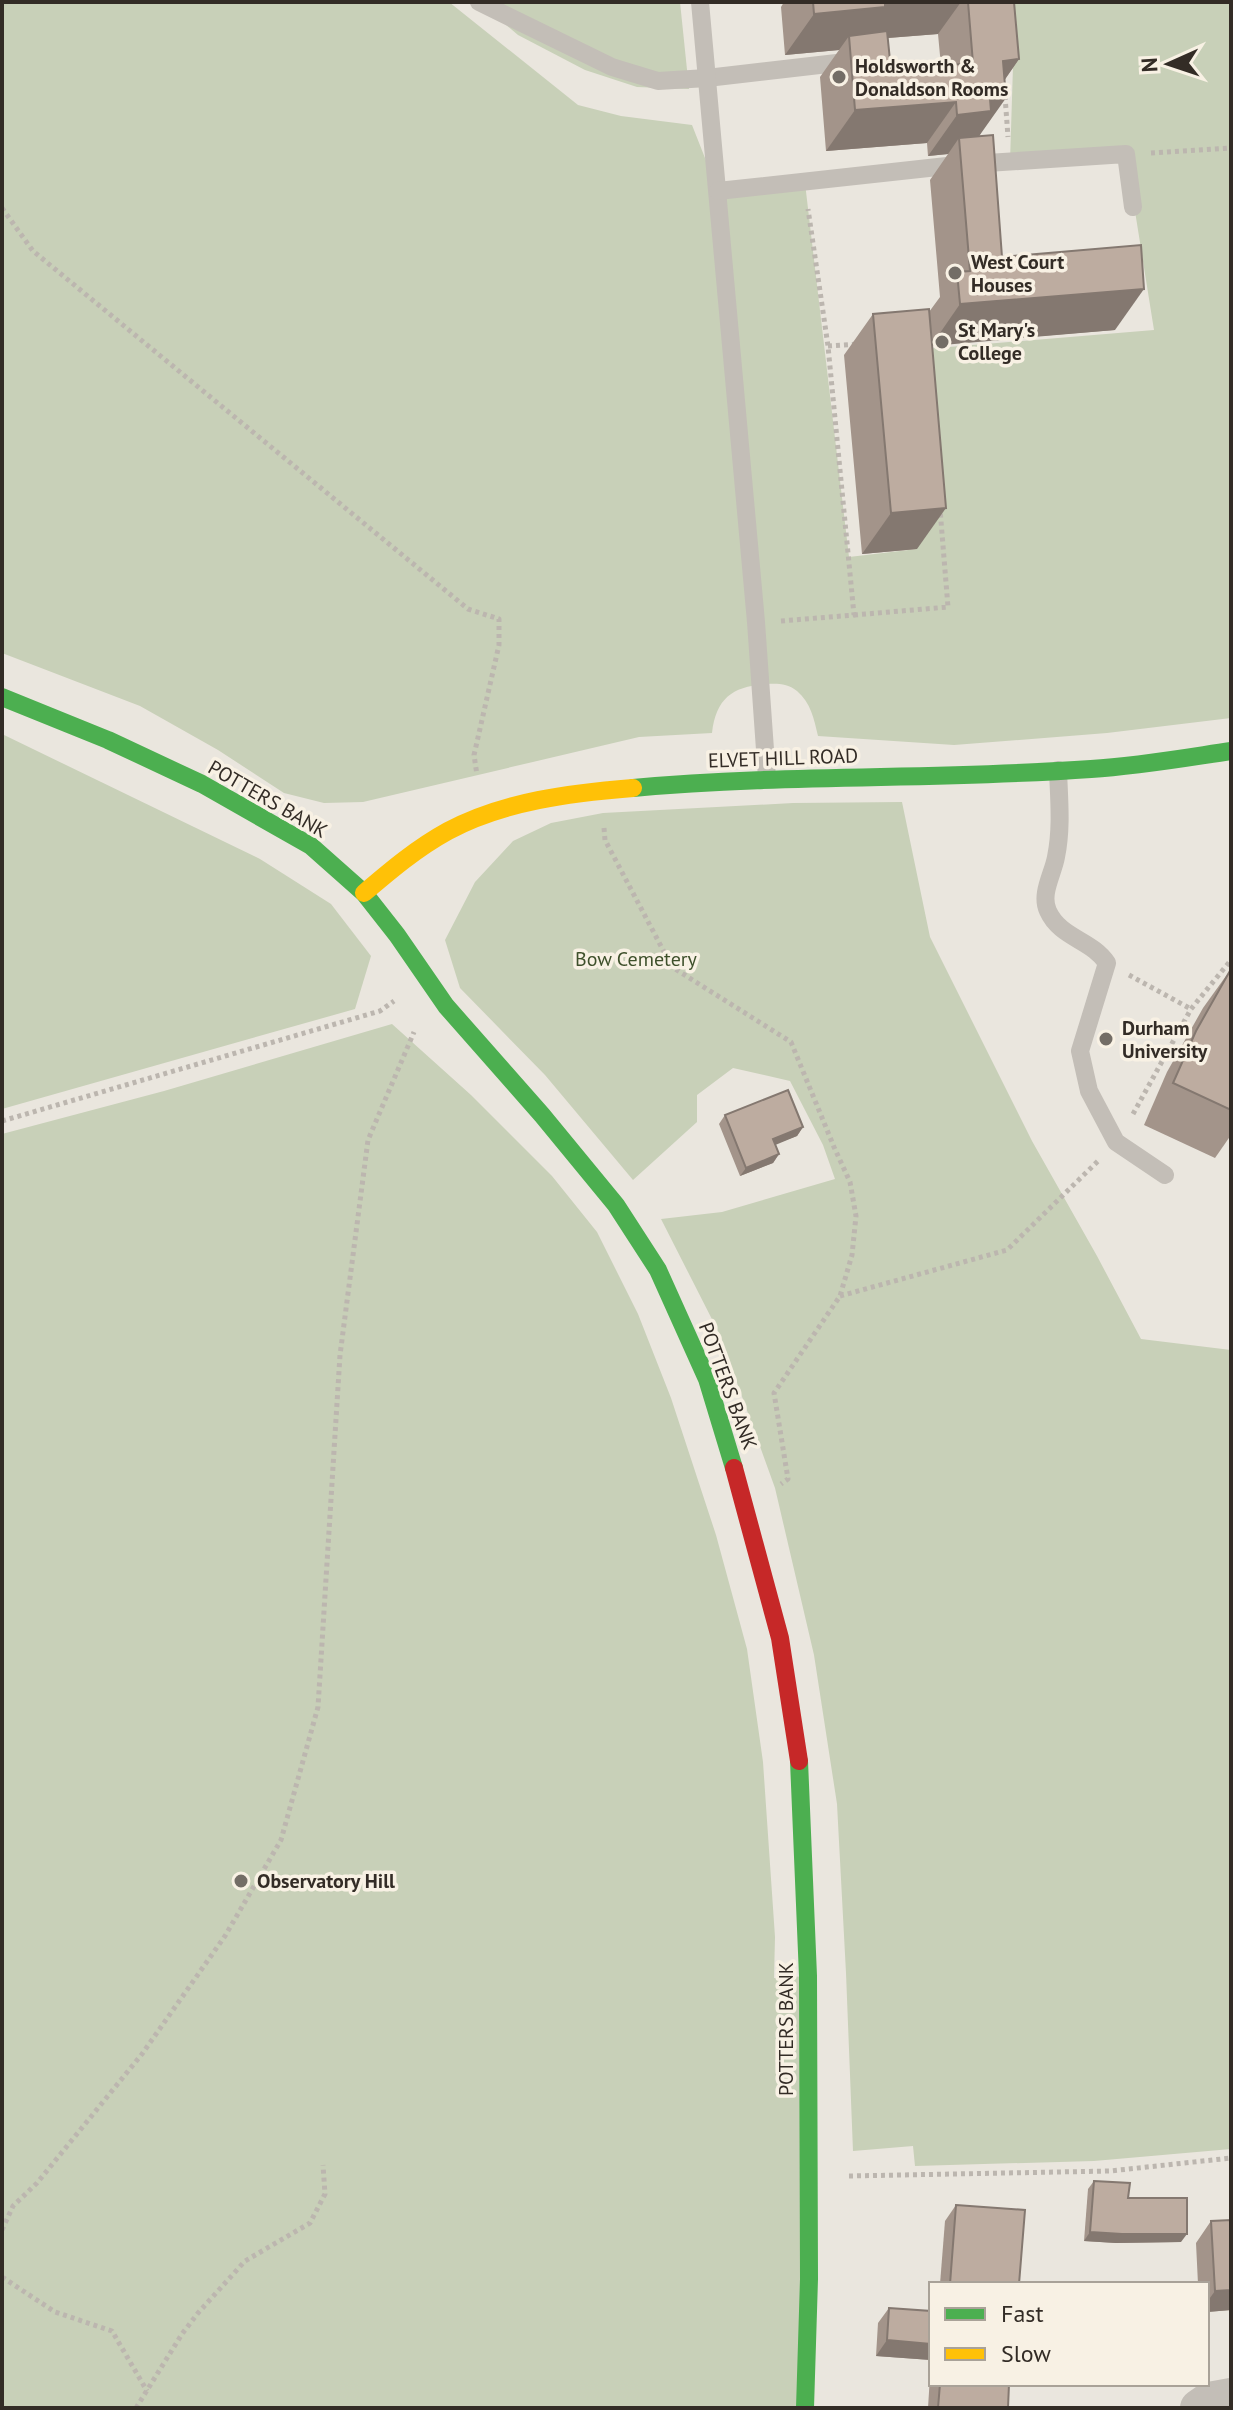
<svg xmlns="http://www.w3.org/2000/svg" width="1233" height="2410" viewBox="0 0 1233 2410" font-family="'PT Sans',sans-serif">
<rect width="100%" height="100%" fill="#eae6de"/>
<g fill="#c8d0b8">
<path d="M2,2H449L578,105L621,116L692,125L718,191L805,183L849,557L917,549L900,351L1154,330L1126,155L1010,162L1015,2H1231V718L1107,733L954,745L818,736C814,719 811,703 797,691C789,684 777,683 767,684C733,686 716,698 712,733L639,737L363,802L324,803L284,793L218,750L140,706L2,653Z"/>
<polygon points="479,2 680,2 689,89 637,87 585,70 518,35"/>
<polygon points="2,734 260,859 331,904 371,956 355,1009 2,1109"/>
<polygon points="902,802 930,937 1032,1141 1097,1256 1141,1339 1231,1350 1231,2149 1094,2161 915,2166 913,2146 853,2151 846,1973 837,1804 814,1655 775,1488 719,1333 661,1219 722,1212 835,1179 823,1145 790,1081 733,1068 697,1095 697,1122 633,1180 545,1075 460,988 445,940 475,882 513,841 551,823 603,813 793,803"/>
<polygon points="392,1024 471,1095 552,1176 597,1232 638,1314 671,1398 716,1535 747,1649 763,1762 775,1937 774,1978 808,1976 805,2408 2,2408 2,1134 164,1091"/>
</g>
<g fill="none" stroke-linecap="round" stroke-linejoin="round">
<g stroke="#bcb6af" stroke-width="5" stroke-dasharray="4 4" stroke-linecap="butt">
<polyline points="1005,96 1008,137"/>
<polyline points="1151,153 1231,148"/>
<polyline points="2,208 33,251 468,609 499,619 499,645 474,755 477,775"/>
<polyline points="828,346 859,344"/>
<polyline points="854,615 948,607 940,509"/>
<polyline points="781,621 854,615 828,346 808,209"/>
<polyline points="604,828 605,840 672,967 791,1042 834,1147 850,1182 856,1216 852,1255 840,1296 774,1393 788,1479 781,1484"/>
<polyline points="1129,975 1191,1009"/>
<polyline points="1133,1114 1191,1009 1231,960"/>
<polyline points="2,1121 380,1011 394,1001"/>
<polyline points="840,1296 1007,1250 1099,1160"/>
<polyline points="849,2176 1110,2171 1231,2158"/>
<polyline points="2,2230 13,2206 37,2183 142,2054 225,1936 281,1840 318,1707 340,1355 368,1140 414,1032"/>
<polyline points="2,2277 55,2312 112,2331 147,2391"/>
<polyline points="136,2408 182,2334 198,2313 245,2261 310,2223 325,2194 323,2165"/>
</g>
<g stroke="#c3beb7" stroke-width="18">
<polyline points="479,2 612,67 658,81 707,78 854,61"/>
<polyline points="700,2 756,622 767,778"/>
<polyline points="718,191 956,165 1126,154 1133,207"/>
<path d="M1058,770C1059,799 1062,828 1056,857C1053,874 1040,894 1048,911C1060,938 1092,940 1107,963L1080,1051L1089,1091L1116,1142L1165,1175"/>
</g>
<polyline stroke="#c3beb7" stroke-width="38" points="1199,2408 1209,2401 1231,2397"/>
<g stroke="#4caf50" stroke-width="18">
<polyline points="2,697 108,740 202,784 311,846 364,893 397,935 446,1006 542,1115 616,1205 658,1270 707,1379 734,1468"/>
<path d="M633,788C786,774 939,780 1091,769C1139,766 1184,758 1231,751"/>
<polyline points="799,1761 808,1976 809,2279 805,2408"/>
</g>
<path stroke="#ffc107" stroke-width="18" d="M364,893C391,870 417,848 448,831C504,801 571,793 633,788"/>
<polyline stroke="#c62828" stroke-width="18" points="734,1468 780,1638 799,1761"/>
</g>
<g fill="#a3948a" fill-rule="evenodd">
<path d="M784,2H1014L1019,59L1004,81L979,137L1002,257L1115,330L932,345L917,549L862,554L844,355L873,314L929,312L940,297L930,180L948,154L928,156L927,143L826,151L820,77L839,50L785,55L781,7ZM938,34L941,66L891,70L888,38Z"/>
<polygon points="1231,969 1231,1135 1215,1158 1144,1125 1167,1072 1203,1008"/>
<polygon points="725,1115 803,1127 797,1136 775,1144 779,1154 773,1163 740,1176 719,1124"/>
<polygon points="1094,2181 1128,2198 1181,2242 1116,2243 1084,2241 1088,2189"/>
<polygon points="956,2205 1019,2284 940,2284 945,2221"/>
<polygon points="1211,2221 1231,2310 1207,2312 1207,2284 1198,2284 1196,2243"/>
<polygon points="889,2308 931,2311 931,2384 1009,2384 1008,2408 928,2408 931,2360 876,2356 878,2323"/>
</g>
<g fill="#847870">
<polygon points="883,2 961,2 938,34 862,40 849,36 839,50 785,55 814,14"/>
<polygon points="1019,59 991,99 1006,98 977,139 959,138 948,154 928,156 957,115 1003,61"/>
<polygon points="956,102 927,143 826,151 855,110"/>
<polygon points="1144,289 1115,330 931,346 960,304"/>
<polygon points="946,508 917,549 862,554 891,513"/>
<polygon points="803,1127 797,1136 768,1148 773,1139"/>
<polygon points="779,1154 773,1163 740,1176 746,1168"/>
<polygon points="1090,2232 1187,2234 1181,2242 1116,2243 1084,2241"/>
<polygon points="1231,2290 1231,2310 1207,2312 1207,2302 1215,2291"/>
<polygon points="887,2340 931,2344 931,2360 876,2356"/>
</g>
<g fill="#bdaca0" stroke="#847870" stroke-width="2">
<polygon points="813,2 885,2 885,7 814,14"/>
<polygon points="968,2 1014,2 1019,59 1003,61 1006,98 990,99 991,111 957,115 956,102 855,110 849,36 887,31 891,70 973,63"/>
<polygon points="993,135 1002,257 1141,245 1144,289 960,304 957,272 970,271 959,138"/>
<polygon points="929,309 946,508 891,513 873,314"/>
<polygon points="1231,969 1231,1110 1173,1083 1196,1031"/>
<polygon points="788,1090 803,1127 773,1139 779,1154 746,1168 725,1115"/>
<polygon points="1094,2181 1130,2183 1128,2198 1187,2198 1187,2234 1122,2234 1090,2232"/>
<polygon points="956,2205 1025,2210 1019,2284 950,2284"/>
<polygon points="1231,2220 1231,2290 1215,2291 1211,2221"/>
<polygon points="889,2308 931,2311 931,2344 887,2340"/>
<polygon points="940,2384 1009,2384 1008,2408 938,2408"/>
</g>
<g fill="#736d66" stroke="#f8f1e4" stroke-width="3">
<circle cx="839" cy="77" r="8"/>
<circle cx="955" cy="273" r="8"/>
<circle cx="942" cy="342" r="8"/>
<circle cx="1106" cy="1039" r="8"/>
<circle cx="241" cy="1881" r="8"/>
</g>
<g text-anchor="middle" dominant-baseline="central" stroke-width="7" stroke-linejoin="round" paint-order="stroke">
<g font-size="20" font-weight="bold" fill="#332c26" stroke="#f8f1e4" text-anchor="start">
<text x="855" y="66">Holdsworth &amp;<tspan x="855" dy="23">Donaldson Rooms</tspan></text>
<text x="971" y="262">West Court<tspan x="971" dy="23">Houses</tspan></text>
<text x="958" y="330">St Mary's<tspan x="958" dy="23">College</tspan></text>
<text x="1122" y="1028">Durham<tspan x="1122" dy="23">University</tspan></text>
<text x="257" y="1881">Observatory Hill</text>
</g>
<g font-size="20" fill="#332c26" stroke="#f8f1e4">
<text transform="translate(783 758) rotate(-2)">ELVET HILL ROAD</text>
<text transform="translate(268 799) rotate(30)">POTTERS BANK</text>
<text transform="translate(728 1386) rotate(70)">POTTERS BANK</text>
<text transform="translate(786 2029) rotate(-90)">POTTERS BANK</text>
</g>
<g font-size="20" fill="#3e502b" stroke="#f8f1e4">
<text x="636" y="959">Bow Cemetery</text>
</g>
</g>
<rect width="1233" height="2410" fill="none" stroke="#332c26" stroke-width="8"/>
<rect x="929" y="2282" width="280" height="104" fill="#f8f1e4" stroke="#a9a298" stroke-width="2"/>
<rect x="945" y="2308" width="40" height="12" fill="#4caf50" stroke="#a9a298" stroke-width="2"/>
<text x="1001" y="2322" font-size="24" fill="#332c26">Fast</text>
<rect x="945" y="2348" width="40" height="12" fill="#ffc107" stroke="#a9a298" stroke-width="2"/>
<text x="1001" y="2362" font-size="24" fill="#332c26">Slow</text>
<g transform="translate(1169 64) rotate(267)" stroke="#f8f1e4" stroke-width="6" paint-order="stroke">
<path d="M0-6L14 30L0 20L-14 30Z" fill="#332c26"/>
<text y="-12" font-size="22" font-weight="bold" text-anchor="middle" fill="#332c26">N</text>
</g>
</svg>
